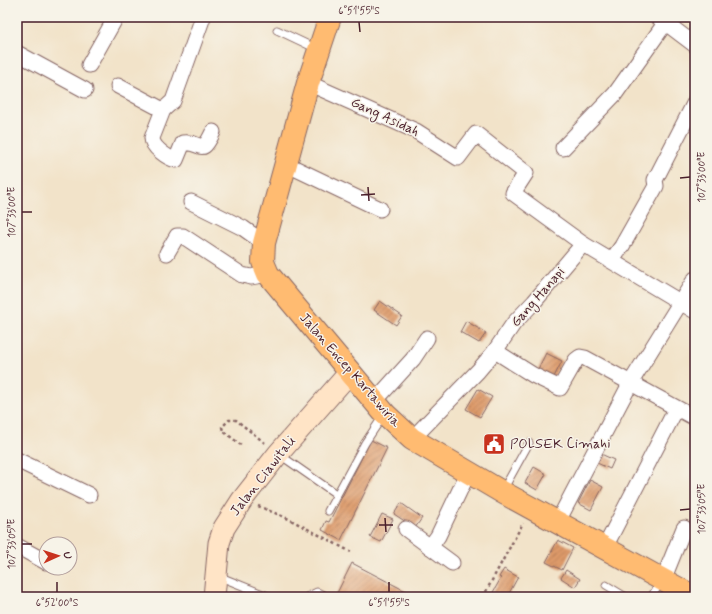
<svg xmlns="http://www.w3.org/2000/svg" width="712" height="614" viewBox="0 0 712 614" font-family="Mynerve,sans-serif">
<defs>
<pattern id="building-hatch" width="6" height="6" patternUnits="userSpaceOnUse"><rect width="6" height="6" fill="#dd9a69"/><path d="M-1 1l2-2M0 6l6-6M5 7l2-2" fill="none" stroke="#b57d57"/></pattern>
</defs>
<rect width="100%" height="100%" fill="#f7f3e8"/>
<filter id="ink" filterUnits="userSpaceOnUse"><feTurbulence type="fractalNoise" baseFrequency=".025" numOctaves="2"/><feDisplacementMap in="SourceGraphic" scale="8" xChannelSelector="R" yChannelSelector="G"/><feConvolveMatrix kernelMatrix="1 2 1 2 8 2 1 2 1" color-interpolation-filters="sRGB"/></filter>
<filter id="wash" filterUnits="userSpaceOnUse"><feTurbulence type="fractalNoise" baseFrequency=".012" numOctaves="4" result="noise"/><feDisplacementMap in="SourceGraphic" scale="16" xChannelSelector="R" yChannelSelector="G"/><feGaussianBlur stdDeviation="0.9" result="paint"/><feColorMatrix in="noise" values="0 0 0 0 0 0 0 0 0 0 0 0 0 0 0 0 0 1.4 0 .05"/><feComposite in="paint" operator="in"/></filter>
<g filter="url(#wash)">
<rect width="100%" height="100%" fill="#f2e3c9"/>
<g id="blocks">
<g fill="url(#building-hatch)">
<polygon points="380,301 402,316 396,325 374,310"/>
<polygon points="466,321 486,333 479,343 460,332"/>
<polygon points="546,353 562,361 552,381 536,373"/>
<polygon points="478,389 492,397 480,417 466,409"/>
<polygon points="371,440 387,448 341,540 322,530 326,521 329,522"/>
<polygon points="601,454 614,460 610,469 597,463"/>
<polygon points="534,467 546,474 537,490 525,483"/>
<polygon points="590,480 603,487 591,510 578,503"/>
<polygon points="401,503 422,518 415,528 394,514"/>
<polygon points="382,514 393,519 381,542 370,537"/>
<polygon points="558,540 573,548 562,570 546,562"/>
<polygon points="352,563 417,597 339,597 336,595"/>
<polygon points="504,569 518,577 507,597 497,597 492,594 501,578 499,577"/>
<polygon points="566,570 580,579 575,587 561,578"/>
</g>
</g>
</g>
<g filter="url(#ink)">
<use href="#blocks" fill-opacity="0" stroke="#856462" stroke-width="1"/>
<g fill="none" stroke-linecap="round" stroke-linejoin="round">
<g stroke="#856462" stroke-width="9">
<g id="service">
<polyline points="312,17 326,23"/>
<polyline points="277,30 317,49"/>
<polyline points="280,455 336,494"/>
<polyline points="503,490 529,443"/>
<polyline points="328,511 365,443 383,416"/>
<polyline points="218,576 270,597"/>
<polyline points="606,585 626,597"/>
<polyline points="307,597 317,592 327,597"/>
<polyline points="651,597 661,582"/>
</g>
</g>
<g stroke="#856462" stroke-width="17">
<g id="minor">
<path d="M203,17L173,101L163,110L152,138C152,147 167,158 176,160L183,143C202,140 200,159 213,132"/>
<polyline points="658,17 695,45"/>
<polyline points="17,53 85,90"/>
<polyline points="89,65 116,17"/>
<polyline points="308,83 416,131 458,158 476,134 526,173 513,193 583,244 695,311"/>
<polyline points="118,86 163,110"/>
<polyline points="563,148 615,94 666,22"/>
<polyline points="286,164 380,209"/>
<polyline points="191,202 243,228 264,243"/>
<polyline points="167,253 177,236 183,236 242,275 251,277 268,274"/>
<polyline points="612,260 622,246 656,186 655,180 695,102"/>
<polyline points="495,351 533,375 560,388 576,360 580,357 585,358 695,418"/>
<polyline points="374,402 413,359 427,338"/>
<polyline points="412,439 478,371 495,351 514,323 534,302 583,244"/>
<polyline points="17,460 89,495"/>
<polyline points="557,523 631,382 695,279"/>
<polyline points="406,529 452,563"/>
<polyline points="17,546 46,562"/>
<polyline points="430,547 438,536 468,473"/>
<polyline points="604,549 676,409"/>
<polyline points="663,580 684,528"/>
</g>
</g>
<g stroke="#856462" stroke-width="23">
<polyline id="secondary" points="214,597 219,543 224,528 242,500 278,454 350,372"/>
</g>
<g stroke="#856462" stroke-width="24">
<polyline id="primary" points="330,17 308,83 264,243 263,262 268,274 385,414 412,439 502,492 694,597"/>
</g>
<g stroke="#856462" stroke-width="2.5" stroke-dasharray="3 3" stroke-linecap="butt">
<polyline points="241,445 223,431 222,427 229,420 236,420 265,443"/>
<polyline points="258,506 289,519 351,552"/>
<polyline points="483,597 523,523"/>
</g>
<use href="#service" stroke="#fff" stroke-width="7"/>
<use href="#minor" stroke="#fff" stroke-width="15"/>
<use href="#secondary" stroke="#ffe4c6" stroke-width="21"/>
<use href="#primary" stroke="#ffbb71" stroke-width="22"/>
</g>
</g>
<path fill="none" stroke="#4a1f2b" stroke-width="1.5" d="M359,22L360,32M680,178L690,177M368,187L369,201M361,195L375,194M22,212H32M680,510L690,509M385,518L386,532M379,525H393M22,544H32M57,582V592M389,582V592"/>
<defs>
<g id="civic-square" transform="scale(1.15)"><rect x="-9" y="-9" width="18" height="18" rx="4" fill="#c8321e" stroke="#f7f3e8"/><path d="M-.6-6.5H3V-4.5H.6V-3L4-1V1h2V6H-6V1h2V-1L-.6-3ZM-1.2 2.5V6h2.4V2.5Z" fill="#fff"/></g>
</defs>
<g fill-rule="evenodd">
<use href="#civic-square" x="494" y="444"/>
</g>
<g text-anchor="middle" dominant-baseline="central" stroke-width="3" stroke-linejoin="round" paint-order="stroke">
<g font-size="14" fill="#4a1f2b" stroke="#f7f3e8">
<text transform="translate(385 117) rotate(25)">Gang Asidah</text>
<text transform="translate(538 297) rotate(-49)">Gang Hanapi</text>
<text transform="translate(350 370) rotate(49)">Jalan Encep Kartawiria</text>
<text transform="translate(263 476) rotate(-52)">Jalan Ciawitali</text>
</g>
<g font-size="14" fill="#4a1f2b" stroke="#f7f3e8" text-anchor="start">
<text x="510" y="444">POLSEK Cimahi</text>
</g>
</g>
<rect width="712" height="614" fill="none" stroke="#f7f3e8" stroke-width="44"/>
<g transform="translate(58 556) rotate(87)"><circle r="19" fill="#f7f3e8" stroke="#b29e9c"/>
<path d="M0-3L7 15L0 10L-7 15Z" fill="#c8321e"/>
<text y="-6" font-size="11" font-weight="bold" text-anchor="middle" fill="#4a1f2b">U</text>
</g>
<rect x="22" y="22" width="668" height="570" fill="none" stroke="#4a1f2b" stroke-width="1.5"/>
<g font-size="10" text-anchor="middle" fill="#4a1f2b">
<text x="359" y="14">6°51'55"S</text>
<text transform="translate(701 177) rotate(-90)" y="4">107°33'00"E</text>
<text transform="translate(11 212) rotate(-90)" y="4">107°33'00"E</text>
<text transform="translate(701 509) rotate(-90)" y="4">107°33'05"E</text>
<text transform="translate(11 544) rotate(-90)" y="4">107°33'05"E</text>
<text x="57" y="606">6°52'00"S</text>
<text x="389" y="606">6°51'55"S</text>
</g>
</svg>
